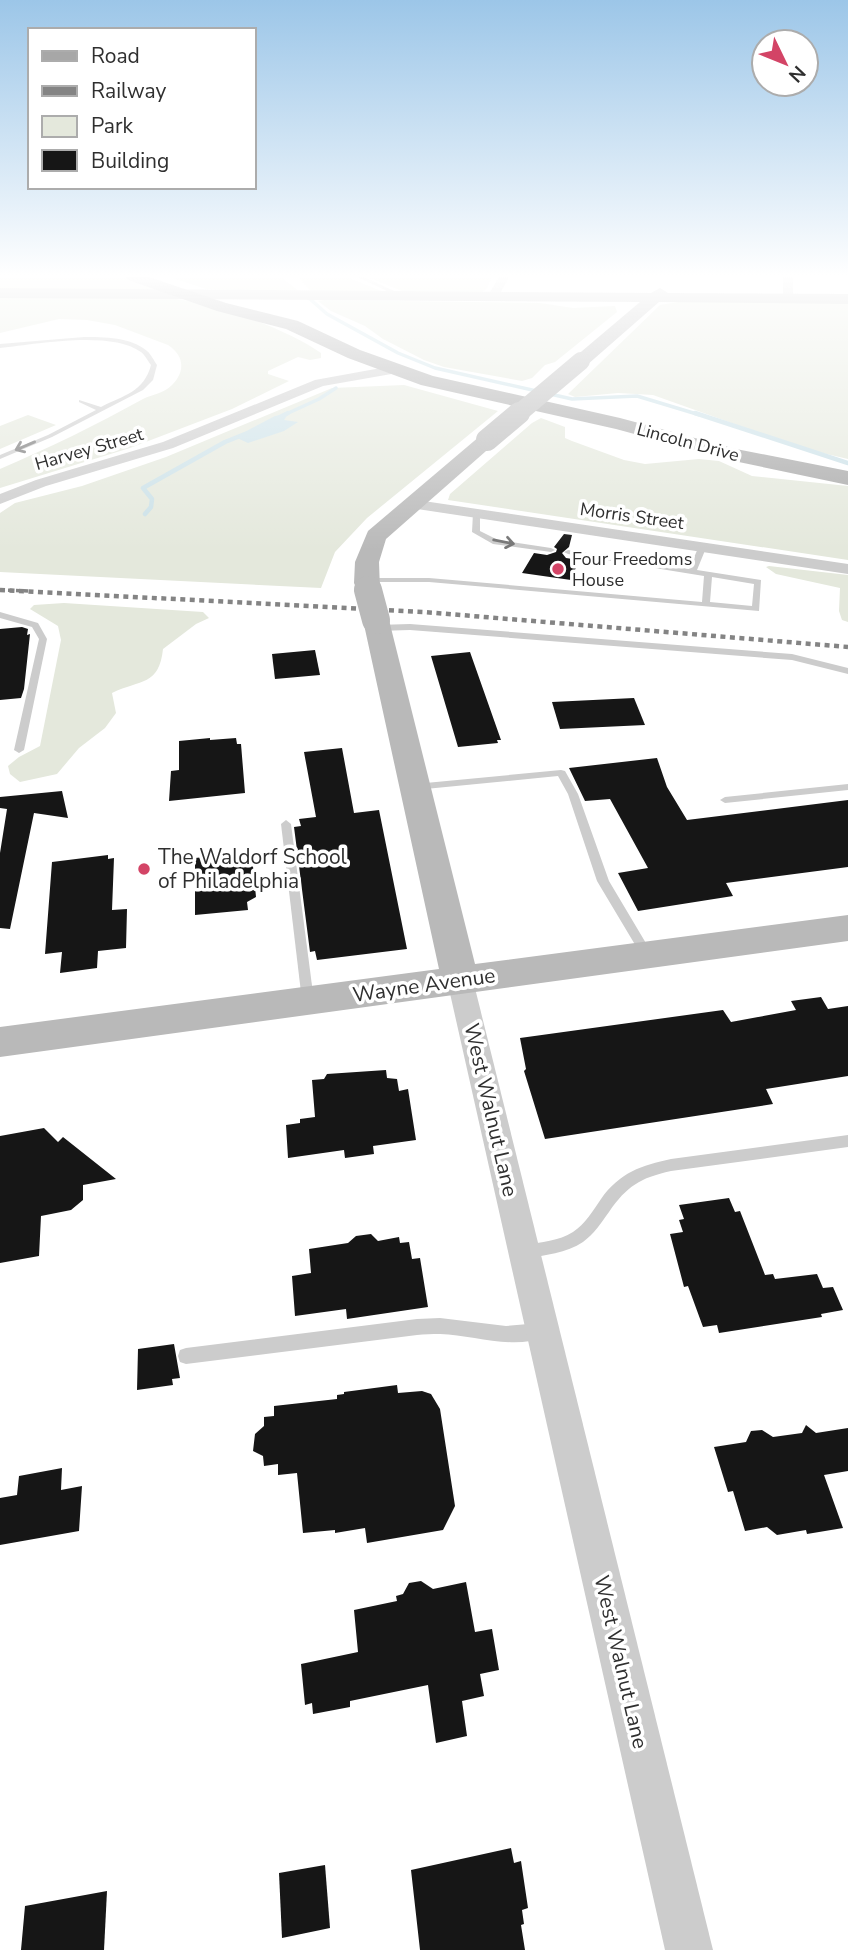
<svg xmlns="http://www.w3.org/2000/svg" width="848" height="1950" viewBox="0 0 848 1950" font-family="'Nunito Sans',sans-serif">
<rect width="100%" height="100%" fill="#fff"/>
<g fill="#e4e8dc">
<polygon points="0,277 126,277 161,291 0,291"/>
<polygon points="169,277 281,277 300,292 207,289"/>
<polygon points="298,277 347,277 381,291 312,292"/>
<polygon points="367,277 492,277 487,288 481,293 407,293"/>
<path d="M105,297C128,298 152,297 175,299C217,304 287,329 321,353V358L310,360L298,357L268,371V374L289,381L232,409L130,448L0,488V469C49,448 96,425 143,399C153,394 163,394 172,385C185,372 185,356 168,345L115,325L87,320L59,319L0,333V298Z"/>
<polygon points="324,300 540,303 573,308 615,306 617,312 555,362 545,365 532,378 522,381 444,367 424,360 383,339 365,326 331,311 318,301"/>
<polygon points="678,302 848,302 848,459 805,449 653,395 618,393 575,397 568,394 660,305"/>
<polygon points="404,385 498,411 367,518 335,552 321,588 0,572 0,513 15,503 82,486 166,457 332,388"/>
<polygon points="28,415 56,425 0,449 0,426"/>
<polygon points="541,418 565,427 565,438 572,441 624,460 645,464 699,459 719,461 752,476 848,486 848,560 448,500 450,494 532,423"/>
<polygon points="769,566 848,575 848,622 842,620 839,611 840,588 776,574 766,567"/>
<path d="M64,603L203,612L209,618L196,624L163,649C159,686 141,679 112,693L116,713L105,728L79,748L57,774L20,782L10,774L8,766L19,757L40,746L61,640L58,626L30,609L34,605Z"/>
</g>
<polygon fill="#cae0e7" points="288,414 284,420 298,422 284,431 248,443 235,437 275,416"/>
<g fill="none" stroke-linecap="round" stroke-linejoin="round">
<g stroke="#cae0e7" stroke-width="3.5">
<polyline points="310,299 327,314 398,353 435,368 572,399 637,396 700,415"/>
<polyline points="284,415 319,399 336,388"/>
</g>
<g stroke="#cae0e7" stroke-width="4.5">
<polyline points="695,413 848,463"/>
<polyline points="278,418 288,413"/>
<polyline points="145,514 151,507 152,499 143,488 225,442 245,434"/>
</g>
</g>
<g fill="#161616">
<polygon points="564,534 572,535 569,547 562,553 566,558 579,560 571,580 522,573 534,553 547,555 556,552 557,549 554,547"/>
<polygon points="22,627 28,629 27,635 30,634 24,689 21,698 0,700 0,629"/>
<polygon points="315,650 320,675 275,679 272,654"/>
<polygon points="470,652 501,740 497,740 498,743 458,747 431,656"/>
<polygon points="634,698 645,725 560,729 552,702"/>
<polygon points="210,738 210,740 236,738 237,744 241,744 245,793 169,801 171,771 179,770 179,741"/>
<polygon points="342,748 354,813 379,810 407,949 317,960 315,951 310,952 294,827 301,826 299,819 316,817 304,752"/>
<polygon points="657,758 667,787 687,820 848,800 848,867 726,883 733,896 638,911 618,873 648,868 610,799 585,801 569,768"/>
<polygon points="62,791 68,818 34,813 10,929 0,928 0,853 7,809 0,808 0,797"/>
<polygon points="108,855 108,859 114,858 112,910 127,909 126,948 98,951 97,968 60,973 62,952 45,954 52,862"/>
<polygon points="225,855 225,858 252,856 256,897 247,902 248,910 195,915 195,858"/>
<polygon points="821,997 828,1009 848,1006 848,1076 766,1089 773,1104 545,1139 524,1071 526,1069 520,1038 723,1010 731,1022 796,1010 791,1001"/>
<polygon points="386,1070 387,1078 397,1079 399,1091 408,1089 416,1140 373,1146 374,1154 345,1158 344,1150 288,1158 286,1125 300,1123 300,1119 315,1117 312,1080 324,1079 327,1074"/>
<polygon points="44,1128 58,1142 63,1137 116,1179 83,1185 83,1200 71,1210 41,1216 39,1256 0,1263 0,1136"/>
<polygon points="729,1198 735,1212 740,1211 765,1275 773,1274 775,1279 817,1274 823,1288 833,1287 843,1310 821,1314 822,1317 719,1333 717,1325 703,1327 688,1286 684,1287 670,1234 683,1232 679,1220 684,1219 679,1205"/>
<polygon points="371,1234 378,1241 399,1237 400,1243 409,1242 412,1259 420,1258 428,1307 347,1319 346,1309 295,1316 292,1276 311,1273 309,1249 348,1243 356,1236"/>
<polygon points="174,1344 180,1378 172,1379 173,1385 137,1390 138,1349"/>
<polygon points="397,1385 398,1393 422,1391 431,1394 440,1409 455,1506 443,1530 367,1543 365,1528 335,1533 335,1530 303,1533 297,1473 278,1475 278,1464 264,1466 263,1456 253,1451 255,1434 264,1426 264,1417 274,1416 274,1406 337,1399 337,1395 344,1394 344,1392"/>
<polygon points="806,1425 816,1433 848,1428 848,1471 824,1475 843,1528 807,1534 806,1530 777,1535 767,1527 745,1531 733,1491 728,1492 714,1447 746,1442 751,1431 762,1430 773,1437 802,1433"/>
<polygon points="62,1468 61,1490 82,1486 79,1531 0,1545 0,1498 17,1495 19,1476"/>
<polygon points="421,1581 433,1589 466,1582 475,1632 492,1629 499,1670 480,1674 484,1696 462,1701 467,1736 436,1743 428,1685 350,1701 350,1707 313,1714 312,1703 305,1705 301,1664 358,1652 354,1610 397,1601 396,1596 403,1594 409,1583"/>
<polygon points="511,1848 514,1863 521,1861 528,1908 522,1910 524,1924 521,1925 525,1950 420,1950 411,1870"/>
<polygon points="325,1865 330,1928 282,1938 279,1873"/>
<polygon points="107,1891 104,1950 21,1950 25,1906"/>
</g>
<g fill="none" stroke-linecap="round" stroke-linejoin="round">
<g fill="#ccc" fill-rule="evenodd">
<polygon points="357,277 364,277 405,296 400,297"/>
<path d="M84,337C104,337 131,337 147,351C151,354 154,361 157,365L153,380L143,390L52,437L0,459V455L48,435L96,410L79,402V400L101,407C124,395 144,392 151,365C148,361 145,355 141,352C111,330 36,344 0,348V344Z"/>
<polygon points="473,513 480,515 480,531 498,540 551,548 555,550 551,552 493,544 472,532"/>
<path d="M699,546L706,548L697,570L761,580L759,611L429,582H366L362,580L366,578H429L702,602L704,576L568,554L564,552L568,550L689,569ZM712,577L754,584L752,606L710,602Z"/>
<polygon points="0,612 38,623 47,639 24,750 19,753 14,750 39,639 32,627 0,618"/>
<polygon points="410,624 792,654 848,668 848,674 792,660 410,630 377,631 373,628 377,625"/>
<polygon points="561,770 565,771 578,794 609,881 653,955 651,958 643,958 597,881 568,794 558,776 415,790 410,787 415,784"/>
<polygon points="848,784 848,790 725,803 720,800 725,797"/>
<polygon points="286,820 291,824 314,1001 312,1004 304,1004 302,1001 281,824"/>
<path d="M848,1135V1147L671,1171C640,1178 627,1186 609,1212C601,1223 594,1234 583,1242C567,1253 544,1255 525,1259L520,1257L517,1252L520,1247L525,1245C541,1242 559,1241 573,1232C585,1224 593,1211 601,1199C619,1173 642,1165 671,1159Z"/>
<path d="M440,1318L506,1326L540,1323L546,1325L548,1331L546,1337C512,1350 474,1335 440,1334C432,1334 424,1334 417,1335L186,1364L180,1362L178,1356L180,1350L186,1348L417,1319Z"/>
</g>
<g fill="#ccc" fill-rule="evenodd">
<polygon points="499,277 509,277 497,299 489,299 487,297"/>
<polygon points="783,277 793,277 793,301 783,299"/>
<polygon points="392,366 397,367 397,373 323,386 173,448 46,486 0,504 0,494 36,480 163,442 315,380"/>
<polygon points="410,499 848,564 848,574 404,507 402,504 404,501"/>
<polygon points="460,970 469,973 473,980 713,1950 665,1950 447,980 451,973"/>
</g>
<g fill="#b9b9b9" fill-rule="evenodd">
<polygon points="0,288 651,293 660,288 668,293 848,294 848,304 659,302 587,365 581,366 572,361 575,357 640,302 0,298"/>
<polygon points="487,434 494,436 497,440 494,444 386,539 379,562 380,590 377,595 368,597 359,595 354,583 355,562 368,531 480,436"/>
<polygon points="376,612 385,615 389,620 475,964 848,915 848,941 0,1057 0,1027 439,969 363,620 367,615"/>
</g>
<polygon fill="#a7a7a7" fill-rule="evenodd" points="126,277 149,277 226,303 298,321 360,350 433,376 620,418 736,449 848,471 848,485 734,461 616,429 421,385 348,358 286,329 217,311 128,280"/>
<polyline stroke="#848484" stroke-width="3.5" stroke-dasharray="4.5 3.5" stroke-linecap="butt" points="0,590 28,591"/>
<polyline stroke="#848484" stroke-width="4.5" stroke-dasharray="5 4.5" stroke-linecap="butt" points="0,590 424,612 848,647"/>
<polyline stroke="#b9b9b9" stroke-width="18" points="517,415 581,361"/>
<polyline stroke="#b9b9b9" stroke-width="22" points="487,440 519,413"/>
<polyline stroke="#b9b9b9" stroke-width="28" points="368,590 376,620"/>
</g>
<defs><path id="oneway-shaft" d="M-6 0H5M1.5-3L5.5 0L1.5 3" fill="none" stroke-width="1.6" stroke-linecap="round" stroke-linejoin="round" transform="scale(1.75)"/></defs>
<g stroke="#767676">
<use href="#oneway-shaft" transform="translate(25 446) rotate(157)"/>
<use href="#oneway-shaft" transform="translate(504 542) rotate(11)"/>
</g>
<linearGradient id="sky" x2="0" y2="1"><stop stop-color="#9cc6e8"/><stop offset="0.5" stop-color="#fff"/><stop offset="1" stop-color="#fff" stop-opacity="0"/></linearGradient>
<rect width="848" height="550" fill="url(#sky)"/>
<g fill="#d34466" stroke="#fff" stroke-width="2.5">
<circle cx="558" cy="569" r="7"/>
<circle cx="144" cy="869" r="7"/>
</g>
<g text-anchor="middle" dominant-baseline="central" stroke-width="7" stroke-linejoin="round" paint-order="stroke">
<g font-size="18" fill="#2f2f2f" stroke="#fff">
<text transform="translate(688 442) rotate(15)">Lincoln Drive</text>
<text transform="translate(89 449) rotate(-16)">Harvey Street</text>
<text transform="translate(632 516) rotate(8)">Morris Street</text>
</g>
<g font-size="18" fill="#2f2f2f" stroke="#fff" text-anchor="start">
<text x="572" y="559">Four Freedoms<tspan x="572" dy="21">House</tspan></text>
</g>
<g font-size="21" fill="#2f2f2f" stroke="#fff" text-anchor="start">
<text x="158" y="857">The Waldorf School<tspan x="158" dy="24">of Philadelphia</tspan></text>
</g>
<g font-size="21" fill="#2f2f2f" stroke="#fff">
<text transform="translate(424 985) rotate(-8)">Wayne Avenue</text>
<text transform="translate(491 1110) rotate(77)">West Walnut Lane</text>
<text transform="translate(621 1662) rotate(77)">West Walnut Lane</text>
</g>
</g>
<rect x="28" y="28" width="228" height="161" fill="#ffffff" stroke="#acacac" stroke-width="2"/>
<rect x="42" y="51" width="35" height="10" fill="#a7a7a7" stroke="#acacac" stroke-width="2"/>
<text x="91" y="63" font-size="21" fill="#2f2f2f">Road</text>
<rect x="42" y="86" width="35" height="10" fill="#848484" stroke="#acacac" stroke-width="2"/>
<text x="91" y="98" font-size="21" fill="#2f2f2f">Railway</text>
<rect x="42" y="116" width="35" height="21" fill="#e4e8dc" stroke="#acacac" stroke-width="2"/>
<text x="91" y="133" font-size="21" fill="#2f2f2f">Park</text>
<rect x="42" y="150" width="35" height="21" fill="#161616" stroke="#acacac" stroke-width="2"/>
<text x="91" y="168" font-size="21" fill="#2f2f2f">Building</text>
<g transform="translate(785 63) rotate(133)"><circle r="33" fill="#ffffff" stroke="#acacac" stroke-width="2"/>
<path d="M0-5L12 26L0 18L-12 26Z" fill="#d34466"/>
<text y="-10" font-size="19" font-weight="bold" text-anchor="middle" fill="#2f2f2f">N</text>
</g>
</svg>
